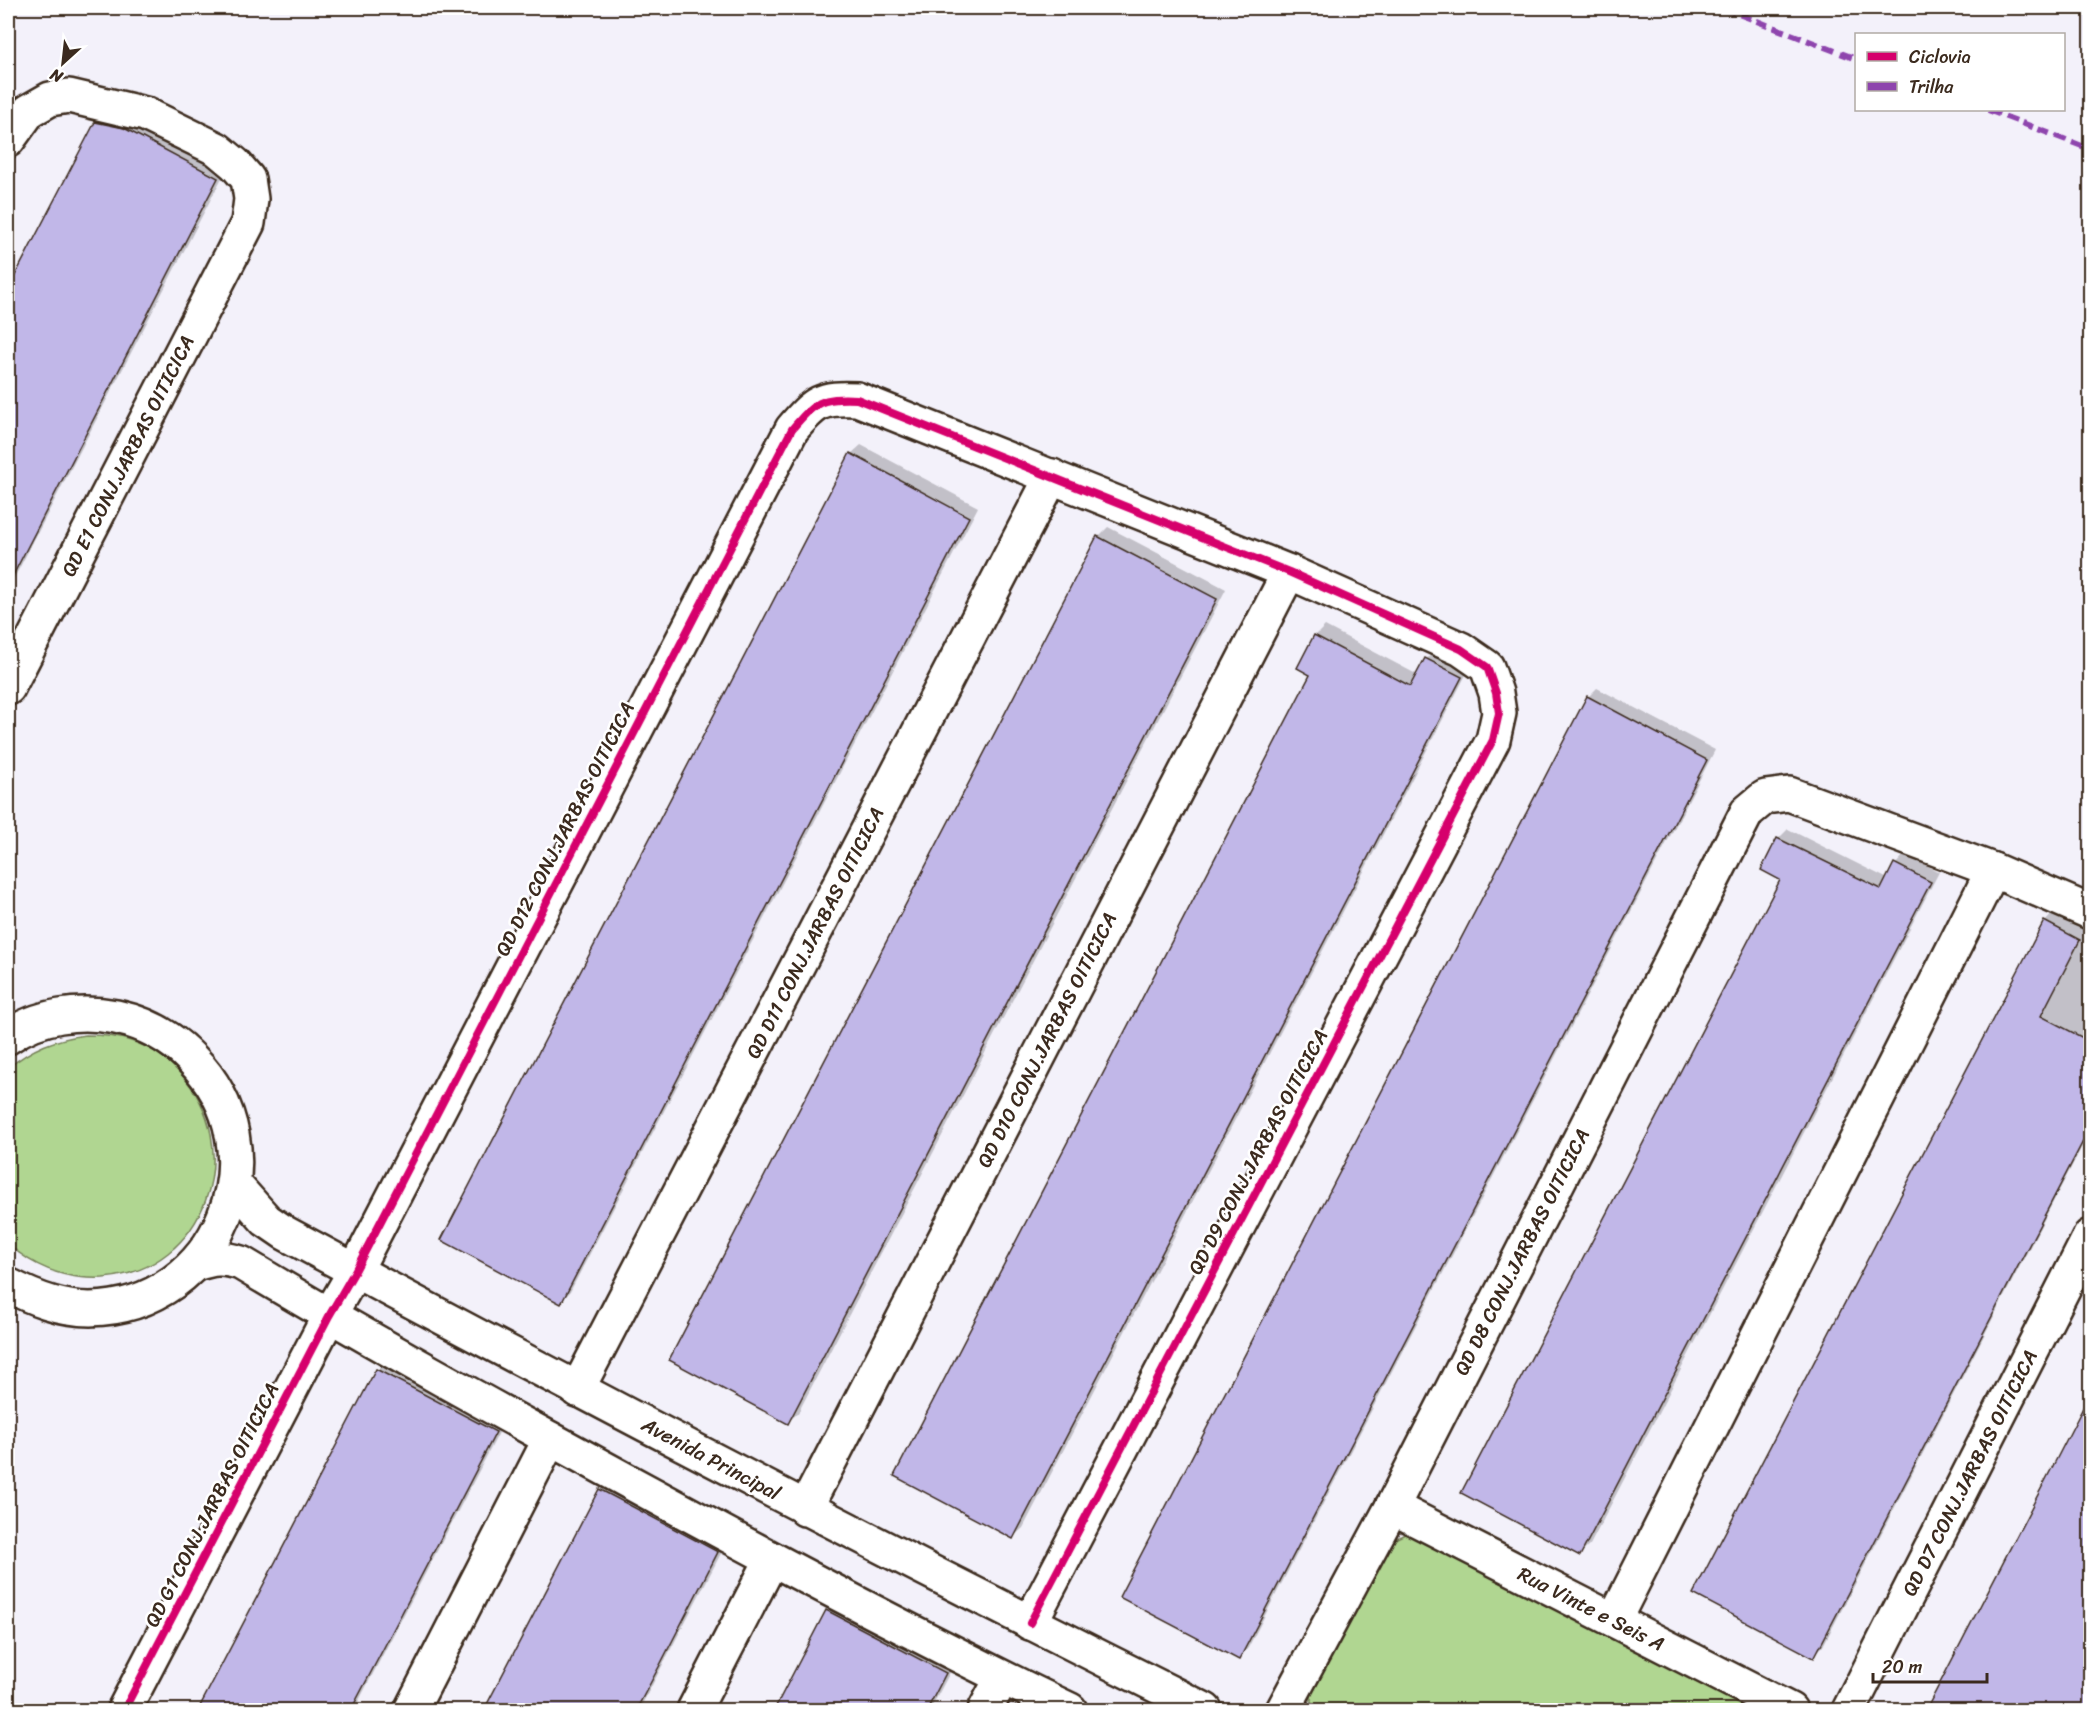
<svg xmlns="http://www.w3.org/2000/svg" width="2098" height="1718" viewBox="0 0 2098 1718" font-family="Sriracha,sans-serif">
<rect width="100%" height="100%" fill="#f3f1fa"/>
<filter id="ink" filterUnits="userSpaceOnUse"><feTurbulence type="fractalNoise" baseFrequency=".0167" numOctaves="2"/><feDisplacementMap in="SourceGraphic" scale="12" xChannelSelector="R" yChannelSelector="G"/><feConvolveMatrix kernelMatrix="1 2 1 2 8 2 1 2 1" color-interpolation-filters="sRGB"/></filter>
<g filter="url(#ink)">
<g fill="#b0d691" stroke="#768058" stroke-width="1.5">
<path d="M86,1035C102,1035 117,1036 131,1041C150,1047 168,1059 180,1073C248,1147 206,1270 103,1278C66,1280 35,1268 8,1244V1068C32,1048 55,1039 86,1035Z"/>
<polygon points="1407,1533 1430,1534 1752,1710 1311,1710 1311,1694 1389,1545 1397,1538"/>
</g>
<g fill="#0003">
<polygon points="8,9 15,12 8,26"/>
<polygon points="106,113 227,168 8,590 8,294 97,122"/>
<polygon points="861,445 978,507 570,1292 560,1302 851,454"/>
<polygon points="1108,527 1226,589 798,1413 788,1422 671,1359 1098,537"/>
<polygon points="1325,626 1418,675 1427,659 1436,649 1470,667 1023,1528 1013,1537 1312,674 1315,636"/>
<polygon points="1597,688 1715,750 1248,1648 1239,1658 1588,697"/>
<polygon points="1788,829 1888,879 1896,864 1905,854 1939,872 1590,1545 1580,1554 1782,880 1778,839"/>
<polygon points="2054,912 2090,931 2090,1131 1823,1646 1813,1656 2045,922"/>
<polygon points="387,1361 504,1423 354,1710 200,1710 377,1370"/>
<polygon points="2090,1397 2090,1693 2081,1710 1927,1710"/>
<polygon points="610,1480 727,1542 639,1710 485,1710 600,1489"/>
<polygon points="837,1601 955,1663 930,1710 776,1710 828,1611"/>
</g>
<g fill="#c1b7e8" stroke="#3b2a1e" stroke-width="1.5">
<polygon points="95,122 124,128 218,178 8,585 8,289"/>
<polygon points="850,453 969,517 561,1304 441,1240"/>
<polygon points="1097,536 1217,599 788,1424 669,1360"/>
<polygon points="1314,635 1410,686 1425,658 1462,677 1013,1539 894,1476 1310,675 1297,668"/>
<polygon points="1587,696 1707,760 1239,1660 1119,1597"/>
<polygon points="1777,838 1881,889 1894,863 1931,882 1580,1556 1461,1493 1780,880 1761,870"/>
<polygon points="2044,921 2080,940 2041,1016 2091,1042 2091,1126 1814,1658 1693,1594"/>
<polygon points="376,1369 496,1432 378,1659 351,1710 198,1710"/>
<polygon points="2091,1392 2091,1710 1926,1710 2055,1462"/>
<polygon points="599,1489 718,1552 660,1665 636,1710 484,1710"/>
<polygon points="826,1610 946,1673 927,1710 774,1710"/>
</g>
<g fill="none" stroke-linecap="round" stroke-linejoin="round">
<g stroke="#3b2a1e" stroke-width="38">
<g id="street">
<polyline points="8,140 29,111 50,99 69,96 145,114 217,149 235,164 248,179 251,199 248,223 8,688"/>
<path d="M8,1037C38,1015 80,1010 116,1017C145,1023 171,1037 191,1058C283,1150 220,1307 90,1309C60,1309 33,1298 8,1285"/>
<path d="M234,1184L266,1220L285,1233C589,1397 896,1556 1205,1710"/>
<path d="M195,1264C214,1258 222,1257 241,1263C374,1343 510,1417 646,1491C786,1567 927,1642 1070,1710"/>
<polyline points="577,1390 1052,476"/>
<polyline points="1392,1507 1790,1710"/>
<polyline points="805,1509 1289,572"/>
<polyline points="1614,1620 1993,870"/>
<path d="M124,1710L329,1316L355,1271L792,429C815,402 821,397 857,399L1289,572L1461,649L1487,667L1496,693L1499,713L1493,740L1030,1623"/>
<polyline points="411,1710 550,1439"/>
<polyline points="694,1710 772,1559"/>
<polyline points="985,1710 1002,1678"/>
<polyline points="1283,1710 1392,1507 1747,812 1765,797 1789,794 1993,870 2090,912"/>
<polyline points="1849,1710 2090,1236"/>
</g>
</g>
<use href="#street" stroke="#fff" stroke-width="33"/>
<g stroke="#8e44ad" stroke-width="6" stroke-dasharray="12 6" stroke-linecap="butt">
<polyline points="1723,8 1856,59"/>
<polyline points="1988,110 2090,149"/>
</g>
<g stroke="#fff" stroke-width="11">
<path id="cycleway" d="M124,1710L329,1316L355,1271L792,429C815,402 821,397 857,399L1289,572L1461,649L1487,667L1496,693L1499,713L1493,740L1030,1623"/>
</g>
<use href="#cycleway" stroke="#d6006c" stroke-width="8"/>
</g>
</g>
<g text-anchor="middle" dominant-baseline="central" stroke-width="5" stroke-linejoin="round" paint-order="stroke">
<g font-size="20" fill="#3b2a1e" stroke="#fff">
<text transform="translate(128 456) rotate(-63)">QD E1 CONJ.JARBAS OITICICA</text>
<text transform="translate(565 829) rotate(-63)">QD D12 CONJ.JARBAS OITICICA</text>
<text transform="translate(815 933) rotate(-63)">QD D11 CONJ.JARBAS OITICICA</text>
<text transform="translate(1047 1040) rotate(-63)">QD D10 CONJ.JARBAS OITICICA</text>
<text transform="translate(1258 1152) rotate(-62)">QD D9 CONJ.JARBAS OITICICA</text>
<text transform="translate(1522 1252) rotate(-63)">QD D8 CONJ.JARBAS OITICICA</text>
<text transform="translate(711 1459) rotate(28)">Avenida Principal</text>
<text transform="translate(1970 1473) rotate(-63)">QD D7 CONJ.JARBAS OITICICA</text>
<text transform="translate(212 1505) rotate(-63)">QD G1 CONJ.JARBAS OITICICA</text>
<text transform="translate(1591 1609) rotate(27)">Rua Vinte e Seis A</text>
</g>
</g>
<rect width="2098" height="1718" fill="none" stroke="#fff" stroke-width="30"/>
<rect x="15" y="15" width="2068" height="1688" fill="none" stroke="#3b2a1e" stroke-width="2" filter="url(#ink)"/>
<rect x="1855" y="33" width="210" height="78" fill="#ffffff" stroke="#b1aaa5" stroke-width="1.5"/>
<rect x="1867" y="52" width="30" height="9" fill="#d6006c" stroke="#b1aaa5" stroke-width="1.5"/>
<text x="1909" y="63" font-size="18" fill="#3b2a1e">Ciclovia</text>
<rect x="1867" y="82" width="30" height="9" fill="#8e44ad" stroke="#b1aaa5" stroke-width="1.5"/>
<text x="1909" y="93" font-size="18" fill="#3b2a1e">Trilha</text>
<g transform="translate(63 63) rotate(207)" stroke="#ffffff" stroke-width="4.5" paint-order="stroke">
<path d="M0-4.5L10 22L0 15L-10 22Z" fill="#3b2a1e"/>
<text y="-9" font-size="16" font-weight="bold" text-anchor="middle" fill="#3b2a1e">N</text>
</g>
<path d="M1873 1673v9h114v-9" fill="none" stroke="#3b2a1e" stroke-width="3"/>
<text x="1882" y="1673" font-size="18" fill="#3b2a1e" stroke="#ffffff" stroke-width="4.5" paint-order="stroke">20 m</text>
</svg>
